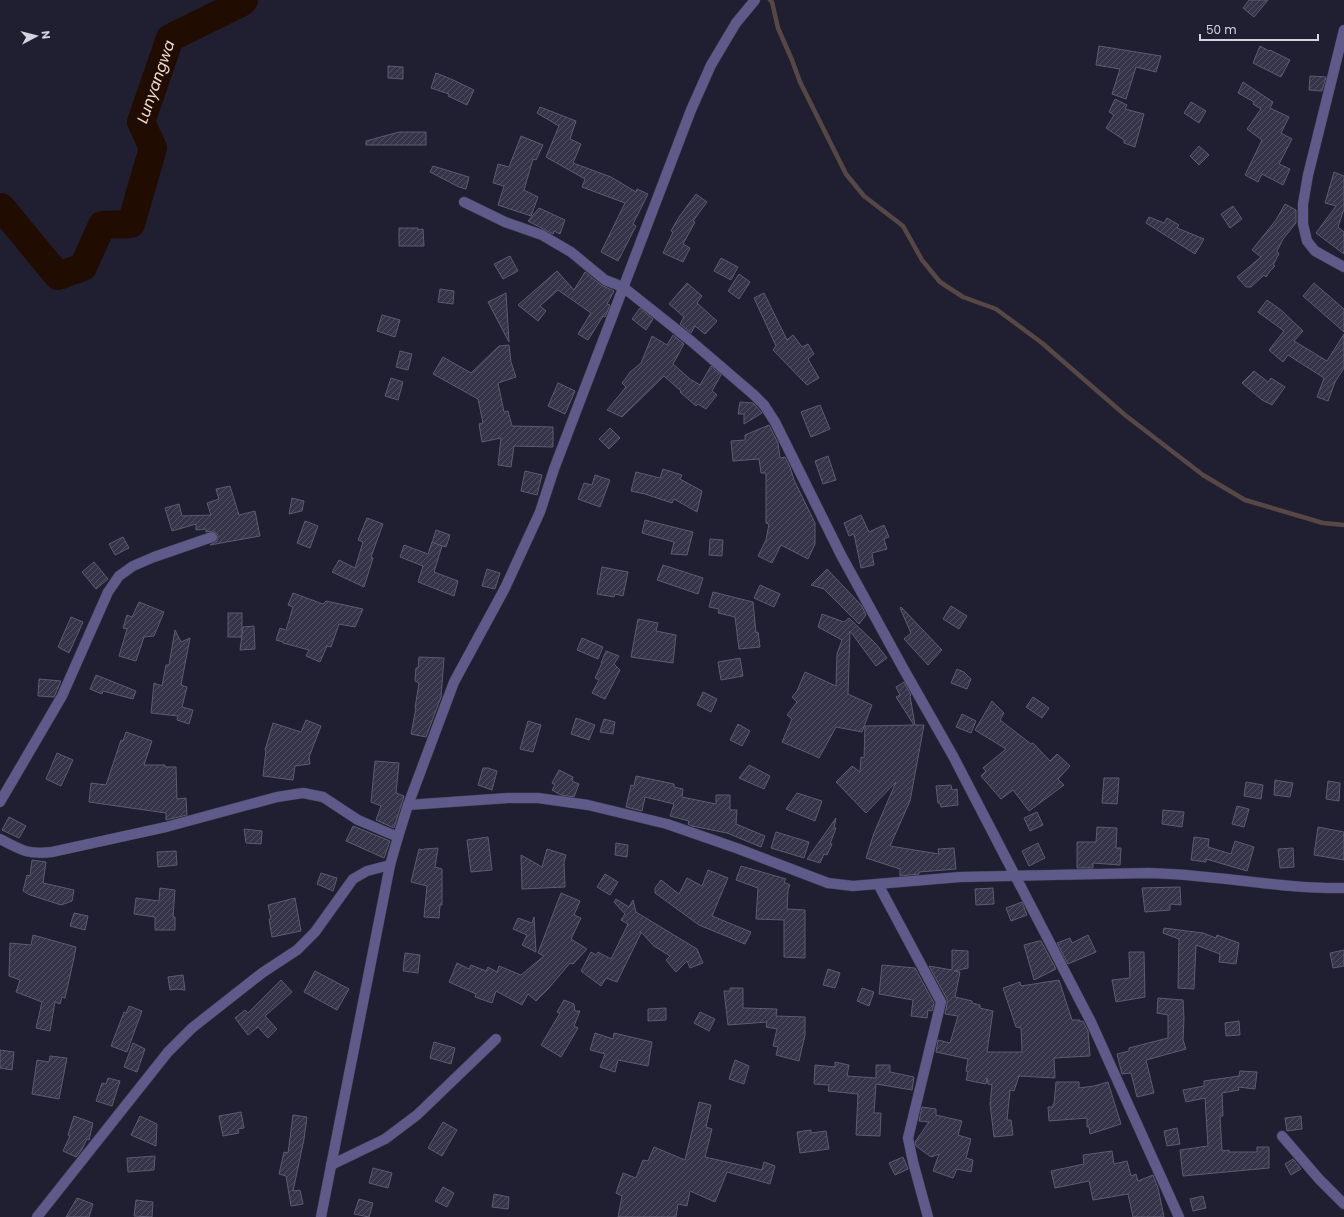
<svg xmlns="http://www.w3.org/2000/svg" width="1344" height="1217" viewBox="0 0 1344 1217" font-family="Poppins,sans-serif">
<defs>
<pattern id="building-hatch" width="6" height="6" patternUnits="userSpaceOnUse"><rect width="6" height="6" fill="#353449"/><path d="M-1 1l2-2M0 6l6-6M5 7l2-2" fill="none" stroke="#515063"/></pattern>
</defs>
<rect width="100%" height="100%" fill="#201e31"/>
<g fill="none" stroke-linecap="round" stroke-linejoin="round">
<polyline stroke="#574845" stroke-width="4.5" points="770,0 772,2 778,28 792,60 800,82 846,174 864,196 903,226 922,260 940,282 963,297 996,309 1042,343 1125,415 1203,475 1245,500 1323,523 1344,525"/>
<path stroke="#210c02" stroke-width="28" id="s1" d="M0,210L1,207L58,276L83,267L102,225L131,224L153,148L141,122L170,38L241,3L244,0"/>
</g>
<g fill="url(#building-hatch)" stroke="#5c5b71">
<polygon points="1249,0 1268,0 1254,17 1243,8"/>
<polygon points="1099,46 1161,56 1156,72 1136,67 1126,99 1112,94 1120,69 1096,65"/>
<polygon points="1260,46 1269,51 1270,50 1290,60 1281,77 1253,63"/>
<polygon points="388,66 403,67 403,79 388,78"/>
<polygon points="436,73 451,79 474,90 467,105 448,96 449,94 431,88"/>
<polygon points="1310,76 1326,77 1322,91 1309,90"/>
<polygon points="1243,82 1273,102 1270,108 1289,117 1281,133 1292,139 1279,164 1290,169 1283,185 1262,174 1258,182 1245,175 1262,140 1247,129 1261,109 1253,104 1254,102 1238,93"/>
<polygon points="1115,99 1127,105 1125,109 1144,114 1135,147 1124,143 1124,140 1106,128 1114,115 1109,112"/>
<polygon points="1191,102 1206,111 1199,123 1184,113"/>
<polygon points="540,107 576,121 570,139 581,144 573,163 611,177 636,192 637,189 648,194 633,224 636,226 618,261 601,252 625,203 582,187 585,179 546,157 559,126 537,113"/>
<polygon points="399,132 426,132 426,145 366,145 366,141"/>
<polygon points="521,136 543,145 536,160 533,159 524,190 538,197 531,216 498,205 504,186 493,183 498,164 509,167"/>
<polygon points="1199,146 1209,155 1199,165 1190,156"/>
<polygon points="433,166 469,177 466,189 459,187 430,172"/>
<polygon points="1334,172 1344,176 1344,209 1338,227 1344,232 1344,254 1316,233 1336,206 1325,203"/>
<polygon points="696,194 707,202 693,221 695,222 683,244 690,248 683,262 663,253 673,232 671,231 679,217"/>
<polygon points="1285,204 1296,210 1296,223 1283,239 1277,251 1279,254 1273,265 1275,266 1270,271 1266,277 1264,275 1251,287 1246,287 1237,277 1261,257 1252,250 1276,220"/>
<polygon points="1233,206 1242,219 1230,228 1221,214"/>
<polygon points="539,208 565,220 560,234 554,231 553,234 528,221"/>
<polygon points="1149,217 1164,223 1167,218 1179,225 1177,228 1204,239 1195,254 1146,223"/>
<polygon points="399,228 418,228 418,230 423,229 424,246 399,246"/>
<polygon points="510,256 518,271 503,279 494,264"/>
<polygon points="721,258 738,267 731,280 714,271"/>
<polygon points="557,271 574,290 585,272 601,285 614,291 607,304 610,305 605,317 603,316 588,340 578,334 591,313 558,290 540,306 546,311 538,321 518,305"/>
<polygon points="739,274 750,282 739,299 728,291"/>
<polygon points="687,283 702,296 697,303 717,321 705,334 695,326 691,333 680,324 684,317 669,304"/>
<polygon points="1314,283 1344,309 1344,332 1303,296"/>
<polygon points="440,289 454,291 453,304 438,302"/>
<polygon points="506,293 509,342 488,302"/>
<polygon points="764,293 787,340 793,335 802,347 808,344 814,354 808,359 819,378 807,385 773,350 776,346 754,298"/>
<polygon points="1267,300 1281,310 1303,331 1294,341 1327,361 1344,334 1344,368 1335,382 1328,401 1317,397 1324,378 1288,355 1283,362 1269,350 1284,331 1258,312"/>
<polygon points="640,308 653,319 646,330 632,319"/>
<polygon points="382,315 400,320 395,337 377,331"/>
<polygon points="673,335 684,344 673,364 690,379 700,385 711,366 721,375 712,391 717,395 706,409 698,404 696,406 680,392 681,391 664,376 622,417 607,410 626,387 622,383 629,374 629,373 641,363 652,336 667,345"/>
<polygon points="509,345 511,362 516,377 498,383 504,412 508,411 512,426 553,427 553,447 514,446 511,467 498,465 501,438 482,442 479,424 483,423 478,399 433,374 443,357 471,373 499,346"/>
<polygon points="400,351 412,354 408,370 396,367"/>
<polygon points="1254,371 1268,382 1271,378 1285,387 1272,405 1262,400 1242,383"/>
<polygon points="391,378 403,382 398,400 385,396"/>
<polygon points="558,383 575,391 565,414 548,406"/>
<polygon points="740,402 753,403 762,413 744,424 744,414 738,414"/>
<polygon points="820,405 830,429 811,437 801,412"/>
<polygon points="769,425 778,443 780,458 785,457 790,467 794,480 815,523 815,544 808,559 781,545 772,563 758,556 766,540 769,524 766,523 766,473 761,473 759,459 733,461 731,441 745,440 745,435"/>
<polygon points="610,428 620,438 609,449 599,439"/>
<polygon points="828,456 836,480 823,484 815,461"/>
<polygon points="663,469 682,475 680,479 702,491 697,512 674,499 672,503 645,494 631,491 636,472 660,478"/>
<polygon points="525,471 542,475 537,495 521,491"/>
<polygon points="595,475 610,480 600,507 578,499 584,483 592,485"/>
<polygon points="230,486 239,515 255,511 260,536 210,545 217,541 218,535 214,531 206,532 206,529 196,530 196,524 172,531 165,508 179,504 182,516 211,515 207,503 219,499 216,489"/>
<polygon points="292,498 304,501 302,511 289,514"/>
<polygon points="861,515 869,532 884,525 889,537 884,539 887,549 872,553 874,565 861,568 854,534 849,536 844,523"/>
<polygon points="367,518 383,524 371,557 373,558 364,587 332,572 339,560 355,568 363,542 358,540"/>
<polygon points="645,520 693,532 687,555 671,554 674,542 642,533"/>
<polygon points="305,521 318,526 310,548 297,543"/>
<polygon points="436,530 450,535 446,547 432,543"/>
<polygon points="123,537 129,548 115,555 109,544"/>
<polygon points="710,539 723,540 722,556 709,555"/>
<polygon points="432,542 442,546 434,572 458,581 454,596 418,582 423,566 400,557 404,545 428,554"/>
<polygon points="94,562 108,579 96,589 82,572"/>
<polygon points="663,565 703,578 698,594 657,580"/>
<polygon points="602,567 628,572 623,596 615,594 614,597 597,594"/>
<polygon points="487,569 500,573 495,589 482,586"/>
<polygon points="827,569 862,606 866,615 859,624 824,589 811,585"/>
<polygon points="760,585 780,594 774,607 754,598"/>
<polygon points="713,592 753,602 756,633 758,632 760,647 739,649 735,617 718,613 719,609 709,607"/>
<polygon points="293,593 323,604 326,601 363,609 355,627 339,624 331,647 327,646 320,662 306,656 309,650 283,643 283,642 276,640 280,628 286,630 293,607 288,605"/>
<polygon points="139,602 164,612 154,636 144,637 136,661 119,656 127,629 123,628 127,615 132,617"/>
<polygon points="951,606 967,616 959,629 943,619"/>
<polygon points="901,607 942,650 928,665 904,639 911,633 900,608"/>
<rect x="228" y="613" width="14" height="24"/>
<polygon points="822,614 844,622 849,618 876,644 887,658 876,666 850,631 848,694 872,705 862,732 836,727 819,758 813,755 782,742 792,719 787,715 797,702 792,697 797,691 805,672 836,686 837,654 842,640 818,627"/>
<polygon points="71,617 83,622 69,653 58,647"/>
<polygon points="638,619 658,623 656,631 676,635 673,663 631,657"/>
<polygon points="254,626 255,649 240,650 243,627"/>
<polygon points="175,630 181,642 190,638 181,685 187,687 182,707 193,710 189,724 177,720 178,716 151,713 154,683 162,686 166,665 169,665"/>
<polygon points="582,638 603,647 598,659 577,650"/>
<polygon points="606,651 619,656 614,664 620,670 605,699 592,693 599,680 595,678 602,663 601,663"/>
<polygon points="419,657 444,658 441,697 426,737 411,734 416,708 415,708 419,683 415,681 416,668 418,668"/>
<polygon points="740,658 743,676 721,680 718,662"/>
<polygon points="957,669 964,672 971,679 967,689 951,683"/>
<polygon points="96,675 136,691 133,699 103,691 102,694 90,689"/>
<polygon points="39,679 61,681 54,697 38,696"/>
<polygon points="904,682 911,695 910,696 915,725 924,725 910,801 890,846 939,854 938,849 954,848 956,869 919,872 919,874 900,876 900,869 866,858 874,833 896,782 866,813 836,782 852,766 860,772 861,757 864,758 865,726 914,725 896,697 900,695 896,687"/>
<polygon points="703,692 717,699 711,712 697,705"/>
<polygon points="1033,697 1049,708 1042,718 1026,707"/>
<polygon points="992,701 1004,713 1000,720 1031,744 1033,743 1050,761 1057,754 1070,766 1058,779 1064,785 1029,811 1013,790 1001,799 981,776 986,771 983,768 1006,749 975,730"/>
<polygon points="962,714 976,721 971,733 956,727"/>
<polygon points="576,718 595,725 589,740 571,734"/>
<polygon points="604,719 615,722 613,734 600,732"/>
<polygon points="306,720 321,726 309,757 310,764 295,766 293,780 263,776 266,750 265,750 273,723 301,732"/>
<polygon points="528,721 541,725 533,752 520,749"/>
<polygon points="738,724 750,731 742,746 730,740"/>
<polygon points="126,732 152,741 144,765 165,765 165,767 176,767 177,799 186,798 187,815 166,820 166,813 89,802 91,783 106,785 121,740 123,741"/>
<polygon points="57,753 73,760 61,786 46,779"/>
<polygon points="375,761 399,763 396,793 404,796 394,828 376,820 381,806 371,802"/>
<polygon points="749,765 770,776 764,789 739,778"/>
<polygon points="483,768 488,768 497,771 492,790 478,785"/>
<polygon points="559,770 573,777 572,781 579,784 574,797 561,795 552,790 555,785 552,783"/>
<polygon points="636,776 674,784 674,787 683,789 682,797 716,804 716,795 730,795 730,810 737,810 736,824 765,836 761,847 727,833 692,826 688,824 689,821 670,816 674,804 645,797 642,811 626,807 631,785 634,786"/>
<polygon points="1104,778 1119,778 1117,804 1102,803"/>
<polygon points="1275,780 1293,783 1290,797 1274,795"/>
<polygon points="1328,781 1340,783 1339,801 1326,799"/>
<polygon points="1246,782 1263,785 1261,799 1244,796"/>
<polygon points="951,785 952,790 957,789 958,805 941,807 940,803 938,803 936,786"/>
<polygon points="797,793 822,801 815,821 786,809"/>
<polygon points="1237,806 1249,809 1244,827 1232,824"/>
<polygon points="1163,810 1184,812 1182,827 1162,824"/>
<polygon points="1037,812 1043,825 1030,831 1024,818"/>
<polygon points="9,817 26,826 19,838 2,830"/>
<polygon points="836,818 834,828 836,828 830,844 832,844 827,855 824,854 820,863 807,859"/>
<polygon points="353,826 390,841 384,858 346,841"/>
<polygon points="1097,827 1117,828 1116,848 1121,848 1120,865 1093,863 1093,868 1077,868 1077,842 1096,842"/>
<polygon points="1318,827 1344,832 1344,860 1314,855"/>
<polygon points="244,829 262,831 261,844 246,843"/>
<polygon points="776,832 809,842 804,858 771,848"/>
<polygon points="488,837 492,870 471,872 467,840"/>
<polygon points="1194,837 1209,839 1208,847 1231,854 1235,841 1254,847 1247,871 1206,859 1206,862 1191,860"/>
<polygon points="616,843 628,845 627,857 615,855"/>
<polygon points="1038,843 1045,858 1029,866 1022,851"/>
<polygon points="438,848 435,867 442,869 442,905 440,905 439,918 424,917 427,886 411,882 419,849 424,850 424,849"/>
<polygon points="1293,848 1294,867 1280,868 1278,849"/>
<polygon points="547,849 566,855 564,862 565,887 522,889 521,855 542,867"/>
<polygon points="176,851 177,865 158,867 157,852"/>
<polygon points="32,860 46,862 43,883 74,890 72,901 61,905 30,895 23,891 27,875 30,876"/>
<polygon points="741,866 786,879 784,882 790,885 788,890 787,909 805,910 805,958 784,957 784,920 756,919 758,888 736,880"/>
<polygon points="708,870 728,878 712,916 751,932 745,944 699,925 655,893 655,888 661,880 679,894 687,878 702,886"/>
<polygon points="321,873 337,878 333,891 317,884"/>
<polygon points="605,874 618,882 610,895 597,887"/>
<polygon points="1180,887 1181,905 1170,904 1170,910 1145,912 1142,888"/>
<polygon points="160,888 175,890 173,917 175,917 175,930 155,930 155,917 134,914 136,898 159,901"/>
<polygon points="993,888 994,904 976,905 975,889"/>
<polygon points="561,893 580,901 574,915 581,918 571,939 587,949 573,964 570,963 548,989 536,1001 528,994 522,1005 496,991 492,1003 475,997 476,994 449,982 457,963 469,969 471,965 486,971 488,967 497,972 499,966 521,975 544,956 538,953"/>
<polygon points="295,898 301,931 272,937 269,919 271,919 268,905"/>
<polygon points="616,899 629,907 633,900 636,912 697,949 703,963 690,968 687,961 676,972 666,960 670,956 654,946 640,931 641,933 617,982 606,978 601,986 581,971 591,952 596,955 598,952 611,959 628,924 621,920 625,914 614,902"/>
<polygon points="1022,902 1027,915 1011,921 1006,908"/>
<polygon points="74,913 88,916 85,930 70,926"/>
<polygon points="534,917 536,952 522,945 527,935 513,929 518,918 532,923"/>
<polygon points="1164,928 1203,933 1216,938 1217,935 1239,943 1236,964 1219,962 1220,954 1196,945 1194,989 1178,988 1179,939 1163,933"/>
<polygon points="33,935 76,947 74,958 65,998 62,997 60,1004 55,1002 50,1031 36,1028 42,1002 16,992 20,980 9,976 10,943 31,945"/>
<polygon points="1088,935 1096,952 1068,964 1057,943 1070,938 1072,943"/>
<polygon points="1039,941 1041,941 1056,969 1034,980 1024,945"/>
<polygon points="952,950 968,951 968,968 954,971 960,972 955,997 972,1001 972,1003 980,1005 980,1008 993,1011 987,1052 1022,1052 1021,1028 1016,1027 1003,988 1020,982 1021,986 1059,980 1072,1020 1080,1020 1080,1022 1083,1021 1088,1031 1090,1056 1054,1058 1055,1078 1019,1076 1014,1091 1010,1090 1007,1120 1011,1120 1013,1135 994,1137 990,1104 992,1085 988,1084 987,1078 986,1084 966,1080 968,1072 966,1071 968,1059 936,1052 938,1040 950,1043 958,1016 945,1014 947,1004 947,999 929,966 952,970"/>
<polygon points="1344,950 1344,966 1333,968 1330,953"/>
<polygon points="1129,952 1144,952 1145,997 1116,1002 1112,980 1130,978"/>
<polygon points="405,953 420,955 418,973 403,971"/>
<polygon points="882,965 915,968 934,1003 932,1011 928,1010 927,1018 911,1016 913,1000 879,994"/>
<polygon points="828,969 840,973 835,988 823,985"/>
<polygon points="315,971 349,989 337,1010 304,992"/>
<polygon points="183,975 185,990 177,989 170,990 168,977"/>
<polygon points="281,980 292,992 265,1016 277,1029 268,1038 258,1027 248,1035 235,1018 245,1010 248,1013"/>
<polygon points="730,988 743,988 743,1008 777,1009 776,1016 805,1017 805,1035 799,1061 776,1055 778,1047 773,1046 777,1029 766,1027 767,1022 728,1025 724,991 730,991"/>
<polygon points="862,988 874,992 869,1006 857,1001"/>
<polygon points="1158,998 1183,1000 1184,1018 1183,1040 1186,1049 1146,1060 1154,1093 1137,1097 1131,1073 1122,1074 1117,1054 1129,1051 1129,1048 1168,1038 1168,1015 1157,1013"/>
<polygon points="564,1000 574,1004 575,1011 580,1011 574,1026 578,1028 561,1057 541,1045 560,1013 557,1012"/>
<polygon points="129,1006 142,1011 127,1052 111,1046 124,1012 126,1013"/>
<polygon points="666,1008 666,1020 648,1021 648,1009"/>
<polygon points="700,1012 715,1019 709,1031 694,1023"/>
<polygon points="1239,1021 1240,1035 1226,1036 1225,1023"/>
<polygon points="595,1033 613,1039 614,1033 652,1042 648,1066 618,1060 615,1072 600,1067 605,1054 590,1050"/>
<polygon points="434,1042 455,1048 451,1064 430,1058"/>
<polygon points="133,1043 145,1049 137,1072 124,1067"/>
<polygon points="0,1050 14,1052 12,1070 0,1068"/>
<polygon points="50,1056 67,1058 59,1099 32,1094 37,1060 49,1062"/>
<polygon points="735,1060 749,1066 744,1084 729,1079"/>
<polygon points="835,1062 849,1065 847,1076 876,1078 876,1065 890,1065 890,1072 914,1077 912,1090 876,1084 874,1113 881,1113 880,1136 856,1135 858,1094 828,1091 829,1085 814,1084 815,1065 835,1067"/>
<polygon points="1240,1071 1257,1072 1255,1089 1238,1087 1239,1090 1222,1093 1223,1116 1220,1116 1222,1151 1229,1150 1229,1152 1257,1152 1257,1147 1269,1147 1269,1168 1183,1176 1180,1150 1208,1146 1205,1098 1186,1102 1183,1090 1204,1086 1204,1081 1239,1076"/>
<polygon points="108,1078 120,1081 112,1106 96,1101 102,1083 106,1084"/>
<polygon points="1056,1082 1079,1082 1079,1088 1094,1086 1108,1082 1121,1124 1090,1134 1089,1127 1087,1127 1087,1118 1049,1121 1048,1107 1053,1107 1053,1104 1054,1104"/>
<polygon points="699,1102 711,1105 706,1127 712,1129 705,1157 762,1170 764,1162 775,1166 770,1184 727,1172 715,1202 690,1191 687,1206 678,1204 676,1217 618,1217 622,1196 616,1193 623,1173 636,1178 643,1160 648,1161 654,1147 685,1160"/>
<polygon points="922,1107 936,1109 936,1115 962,1121 958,1135 971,1139 966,1158 973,1160 971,1172 957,1169 953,1178 933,1171 939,1154 931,1157 916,1146 915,1142 929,1122 919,1121"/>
<polygon points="241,1112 244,1128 238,1129 239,1133 223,1136 219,1116"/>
<polygon points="293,1115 307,1117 304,1139 293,1191 300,1190 303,1204 291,1206 286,1176 279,1174 284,1152 288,1153"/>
<polygon points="74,1116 93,1123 89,1140 87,1139 81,1151 76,1157 63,1151 70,1136 68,1135"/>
<polygon points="140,1116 157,1124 156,1146 131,1135"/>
<polygon points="1301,1116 1302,1129 1287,1131 1285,1118"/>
<polygon points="443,1122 457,1130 442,1156 428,1148"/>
<polygon points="1177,1128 1180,1144 1167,1146 1164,1131"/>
<polygon points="811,1130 811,1133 826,1131 829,1149 800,1153 797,1132"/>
<polygon points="1112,1151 1114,1164 1127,1161 1131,1176 1136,1174 1138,1181 1153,1175 1158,1188 1164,1217 1133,1217 1128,1194 1093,1200 1089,1181 1055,1188 1051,1171 1084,1164 1083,1155"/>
<polygon points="155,1156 154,1170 128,1172 127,1158"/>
<polygon points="903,1157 908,1169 895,1175 889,1163"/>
<polygon points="1293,1159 1301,1169 1291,1175 1285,1164"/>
<polygon points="373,1168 392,1173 388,1188 369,1183"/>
<polygon points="443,1187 454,1193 447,1207 435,1201"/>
<polygon points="494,1194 509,1197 508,1209 492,1207"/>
<polygon points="1203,1196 1206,1208 1193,1211 1190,1199"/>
<polygon points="77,1198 93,1204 89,1217 66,1217"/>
<polygon points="359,1199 373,1203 369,1217 354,1214"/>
<polygon points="136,1200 153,1202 152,1217 134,1216"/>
</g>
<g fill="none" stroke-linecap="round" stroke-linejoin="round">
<g stroke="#3d3b4d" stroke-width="11">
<g id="minor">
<polyline points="1344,30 1308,175 1303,204 1303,224 1307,241 1315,251 1344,267"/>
<polyline points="464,202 505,222 542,235 571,252 605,280 623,287 691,341 754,395 764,405 775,422 841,555 903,668 953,756 1091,1022 1179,1217"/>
<polyline points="0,802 62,696 108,592 119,576 133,566 154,557 212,537"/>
<path d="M408,805L508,798H538L588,805L667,824L739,849L828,883L853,886L960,877L1148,873C1214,874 1278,889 1344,888"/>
<path d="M0,839C21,850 28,855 52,852L166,827L277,797L303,793L323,797L358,820L398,837"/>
<polyline points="878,884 941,1002 908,1138 913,1162 928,1217"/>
<polyline points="1282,1136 1319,1179 1344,1204"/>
<polyline points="331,1165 385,1139 417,1115 496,1039"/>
<polyline points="37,1217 168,1052 192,1028 262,973 297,950 315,932 353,879 367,871 390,865"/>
<polyline points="321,1217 390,865 398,837 408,805 454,682 505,588 540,512 554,469 691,110 711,65 736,23 755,0"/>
</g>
</g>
<use href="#minor" stroke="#5e5b8a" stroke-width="10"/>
</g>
<g text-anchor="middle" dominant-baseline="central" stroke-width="3.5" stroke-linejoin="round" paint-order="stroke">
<g font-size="15" font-style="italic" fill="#f2ded3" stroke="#201e31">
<text stroke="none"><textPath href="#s1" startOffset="345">Lunyangwa</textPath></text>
</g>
</g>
<g transform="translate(36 36) rotate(83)" stroke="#201e31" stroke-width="3" paint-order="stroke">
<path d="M0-3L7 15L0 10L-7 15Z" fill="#d4d4e1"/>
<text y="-6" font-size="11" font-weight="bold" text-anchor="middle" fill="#d4d4e1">N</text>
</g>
<path d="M1200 34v6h118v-6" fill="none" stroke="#d4d4e1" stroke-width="2"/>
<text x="1206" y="34" font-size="12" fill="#d4d4e1" stroke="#201e31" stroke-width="3" paint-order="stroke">50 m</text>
</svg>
